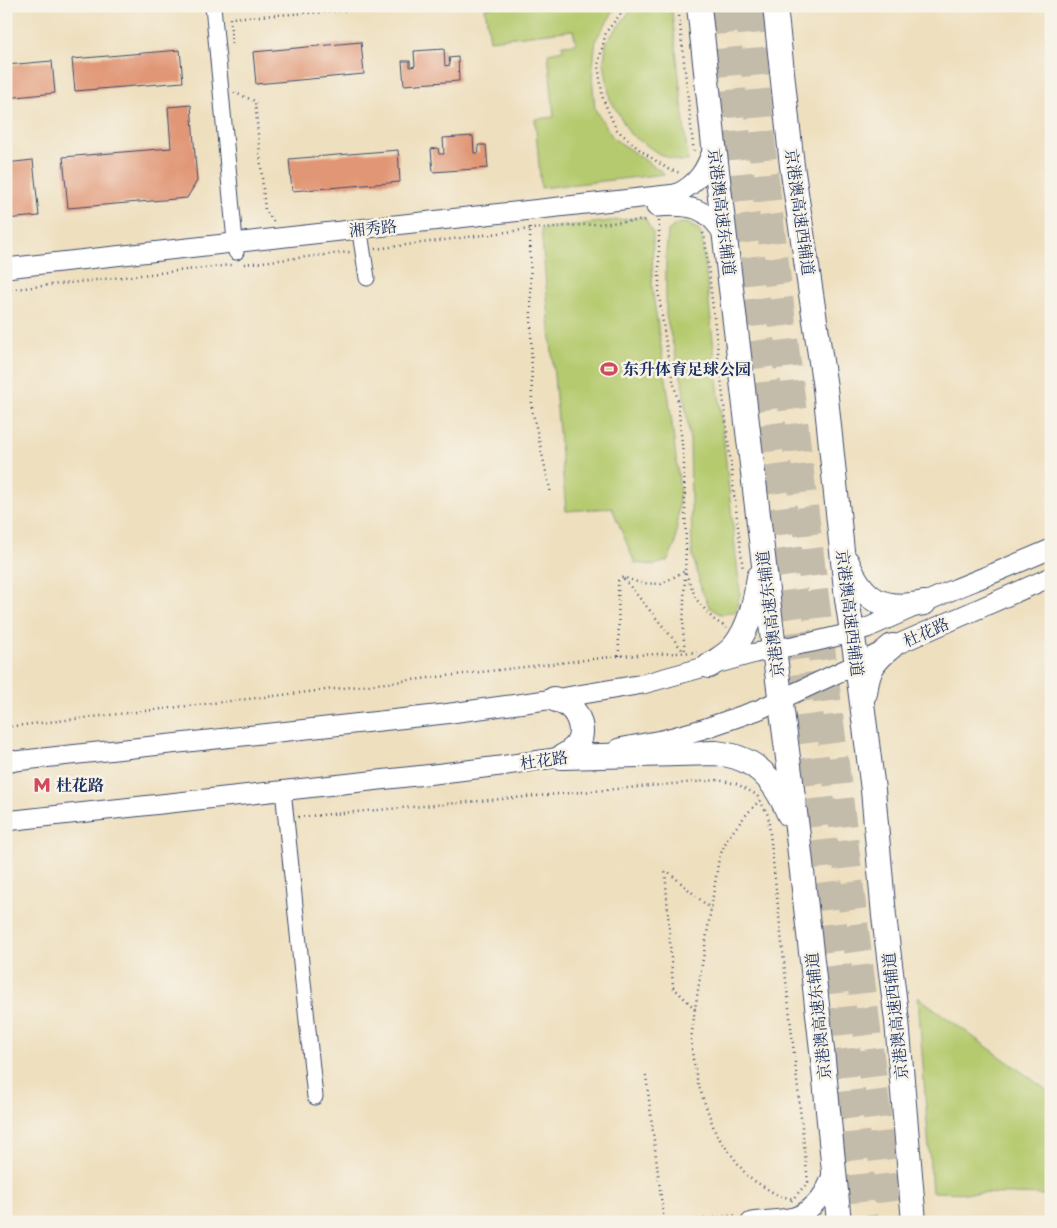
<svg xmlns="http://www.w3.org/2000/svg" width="1057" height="1228" viewBox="0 0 1057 1228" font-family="'Libre Caslon Text','Noto Serif SC',serif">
<rect width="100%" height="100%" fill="#f7f3e8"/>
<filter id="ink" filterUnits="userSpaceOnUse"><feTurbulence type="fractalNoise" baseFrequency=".02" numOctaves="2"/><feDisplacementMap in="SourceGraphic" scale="10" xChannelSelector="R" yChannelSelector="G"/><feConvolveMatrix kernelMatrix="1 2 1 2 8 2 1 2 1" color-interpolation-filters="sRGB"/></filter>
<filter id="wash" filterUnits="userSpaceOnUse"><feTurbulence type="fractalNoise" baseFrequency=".0096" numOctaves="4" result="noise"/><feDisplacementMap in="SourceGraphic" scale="20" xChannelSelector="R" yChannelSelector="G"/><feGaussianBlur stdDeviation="1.12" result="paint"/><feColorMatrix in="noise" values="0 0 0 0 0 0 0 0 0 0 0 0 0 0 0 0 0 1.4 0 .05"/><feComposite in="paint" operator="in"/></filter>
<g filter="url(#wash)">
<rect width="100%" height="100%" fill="#eedfbe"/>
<g fill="#b5ca6e" stroke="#687c66">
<polygon points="496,6 617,6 596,39 592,75 595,109 613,138 665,174 541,188 535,119 554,117 548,53 563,50 562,45 576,44 573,30 490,40 485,8"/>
<polygon points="634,6 670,6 672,11 688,161 678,161 659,154 630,134 610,99 604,63 606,42"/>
<polygon points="644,217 653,233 652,288 669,399 680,491 675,546 667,561 654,565 635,563 612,508 566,511 541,229"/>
<polygon points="687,223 693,227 698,229 702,237 740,593 736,612 720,614 710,608 701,589 692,552 690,441 682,381 666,316 666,253 668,231 676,224"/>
<polygon points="918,997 1051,1093 1051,1195 932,1192"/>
</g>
<g id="blocks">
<g fill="#e19676">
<polygon points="361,42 364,74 256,84 253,52"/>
<polygon points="444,49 445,66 450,65 449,58 458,57 459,81 404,85 402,61 410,61 410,67 415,66 414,51"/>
<polygon points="180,50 183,82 75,91 72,59"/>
<polygon points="52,61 55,93 6,98 6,65"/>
<polygon points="191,105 197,181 187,198 68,208 63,157 171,148 168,107"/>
<polygon points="473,136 474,153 479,153 478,145 486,145 488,168 433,172 431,149 438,148 439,154 444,154 443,138"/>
<polygon points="398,150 400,182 292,191 289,159"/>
<polygon points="33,160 39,216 6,219 6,163"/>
</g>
</g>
</g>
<g filter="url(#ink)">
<use href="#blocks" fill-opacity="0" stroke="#3b496c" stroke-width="1"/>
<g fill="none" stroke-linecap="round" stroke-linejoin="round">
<g stroke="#c4bcab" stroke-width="28" stroke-dasharray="28 14" stroke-linecap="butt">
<polyline points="724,6 741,181 816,766 865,1222"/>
<polyline points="749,6 764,172 890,1222"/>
</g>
<g stroke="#3b496c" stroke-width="17">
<g id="minor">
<polyline points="213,6 236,252"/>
<polyline points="361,239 367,278"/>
<polyline points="283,790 315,1097"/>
</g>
</g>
<g stroke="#3b496c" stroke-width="21">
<g id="tertiary">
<path d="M656,207C689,204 707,206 725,237"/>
<path d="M6,268L676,194C698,184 706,169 714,146"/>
<polyline points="619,748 666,739 703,729 758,710 857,664 896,645 1051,577"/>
<polyline points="6,762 444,714 554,699 643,684 755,653 813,642 851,633 867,628 957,588 999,571 1051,549"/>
<polyline points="6,821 434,774 500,766 575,755"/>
<path d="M751,1222C763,1220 782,1220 794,1217C815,1210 828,1191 833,1171"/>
</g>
</g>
<g stroke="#3b496c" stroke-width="23">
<polyline id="secondary" points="6,761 11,761"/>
</g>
<g stroke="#3b496c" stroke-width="26">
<g id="primary">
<polyline points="699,6 714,146 774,649 798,836 822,1050 839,1222"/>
<polyline points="775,6 792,166 825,388 847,599 857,664 873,790 884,916 897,1021 914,1222"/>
<path d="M847,562C863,600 882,612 924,603"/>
<path d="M709,666C717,660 727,655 734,647C750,627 755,602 759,577"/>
<path d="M865,693C868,669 873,661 892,646"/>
<path d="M554,699C559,701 565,703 569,706C580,715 585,733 577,745C573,751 567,754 562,757"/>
<path d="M562,757L716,753C723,754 730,755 736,757C764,766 778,788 789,814"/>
</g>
</g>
<g stroke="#3b496c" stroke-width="2.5" stroke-dasharray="1 4" stroke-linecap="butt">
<polyline points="627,6 606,32 598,65 603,99 616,129 640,150 668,169 680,173"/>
<polyline points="678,6 694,154"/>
<polyline points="232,44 230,18 355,10 446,6"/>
<polyline points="235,92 235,93 255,101 265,210 274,222"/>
<polyline points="659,221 659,296 668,357 678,402 684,465 686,544 683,629 685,653"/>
<polyline points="530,227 532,409 551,494"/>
<polyline points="703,233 705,239 743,570"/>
<polyline points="375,249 530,229 648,220"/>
<polyline points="244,264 350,252"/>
<polyline points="6,290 231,265"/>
<polyline points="624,579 684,652"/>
<polyline points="619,656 618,581 623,577 640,583 661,584 685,571 696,599 713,619 727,628"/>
<polyline points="6,727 619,656 697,652"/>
<polyline points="760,800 745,816 727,839 719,858 695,1009 691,1040 693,1059 698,1084 716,1134 748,1177 777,1195 793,1199"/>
<polyline points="298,817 718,780 737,784 757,795 768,815 808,1182 791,1201"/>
<polyline points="695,1009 673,987 665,869 711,909"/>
<polyline points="646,1075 664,1222"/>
<polyline points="679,1222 738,1215"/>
</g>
<use href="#minor" stroke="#fff" stroke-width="15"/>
<use href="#tertiary" stroke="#fff" stroke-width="19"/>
<use href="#secondary" stroke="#fff" stroke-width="21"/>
<use href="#primary" stroke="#fff" stroke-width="24"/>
</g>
</g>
<defs>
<g id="stadium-bare" transform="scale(1.35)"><path d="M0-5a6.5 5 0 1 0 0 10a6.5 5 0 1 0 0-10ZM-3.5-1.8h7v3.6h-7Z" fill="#d1495b" stroke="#f7f3e8" stroke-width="2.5" paint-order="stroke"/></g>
<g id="metro-bare" transform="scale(1.35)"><path d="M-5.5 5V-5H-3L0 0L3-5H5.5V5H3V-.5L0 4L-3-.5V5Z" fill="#d1495b" stroke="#f7f3e8" stroke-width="2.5" paint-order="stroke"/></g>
</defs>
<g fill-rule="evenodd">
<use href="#stadium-bare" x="609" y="369"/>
<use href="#metro-bare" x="42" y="785"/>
</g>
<g text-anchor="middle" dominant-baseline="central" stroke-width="5" stroke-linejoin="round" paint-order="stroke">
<g font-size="16" fill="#1b2f5e" stroke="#f7f3e8">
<text transform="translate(722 212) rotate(83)">京港澳高速东辅道</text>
<text transform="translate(800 212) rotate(82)">京港澳高速西辅道</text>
<text transform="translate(373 228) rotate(-6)">湘秀路</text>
<text transform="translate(850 613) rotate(83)">京港澳高速西辅道</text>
<text transform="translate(770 614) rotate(-97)">京港澳高速东辅道</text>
<text transform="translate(926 632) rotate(-24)">杜花路</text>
<text transform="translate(544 760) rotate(-8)">杜花路</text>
<text transform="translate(818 1016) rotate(-96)">京港澳高速东辅道</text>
<text transform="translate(895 1016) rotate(-96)">京港澳高速西辅道</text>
</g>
<g font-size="16" font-weight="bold" fill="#1b2f5e" stroke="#f7f3e8" text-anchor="start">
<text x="623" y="369">东升体育足球公园</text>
<text x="56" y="785">杜花路</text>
</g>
</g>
<rect width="1057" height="1228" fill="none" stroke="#f7f3e8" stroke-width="25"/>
</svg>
